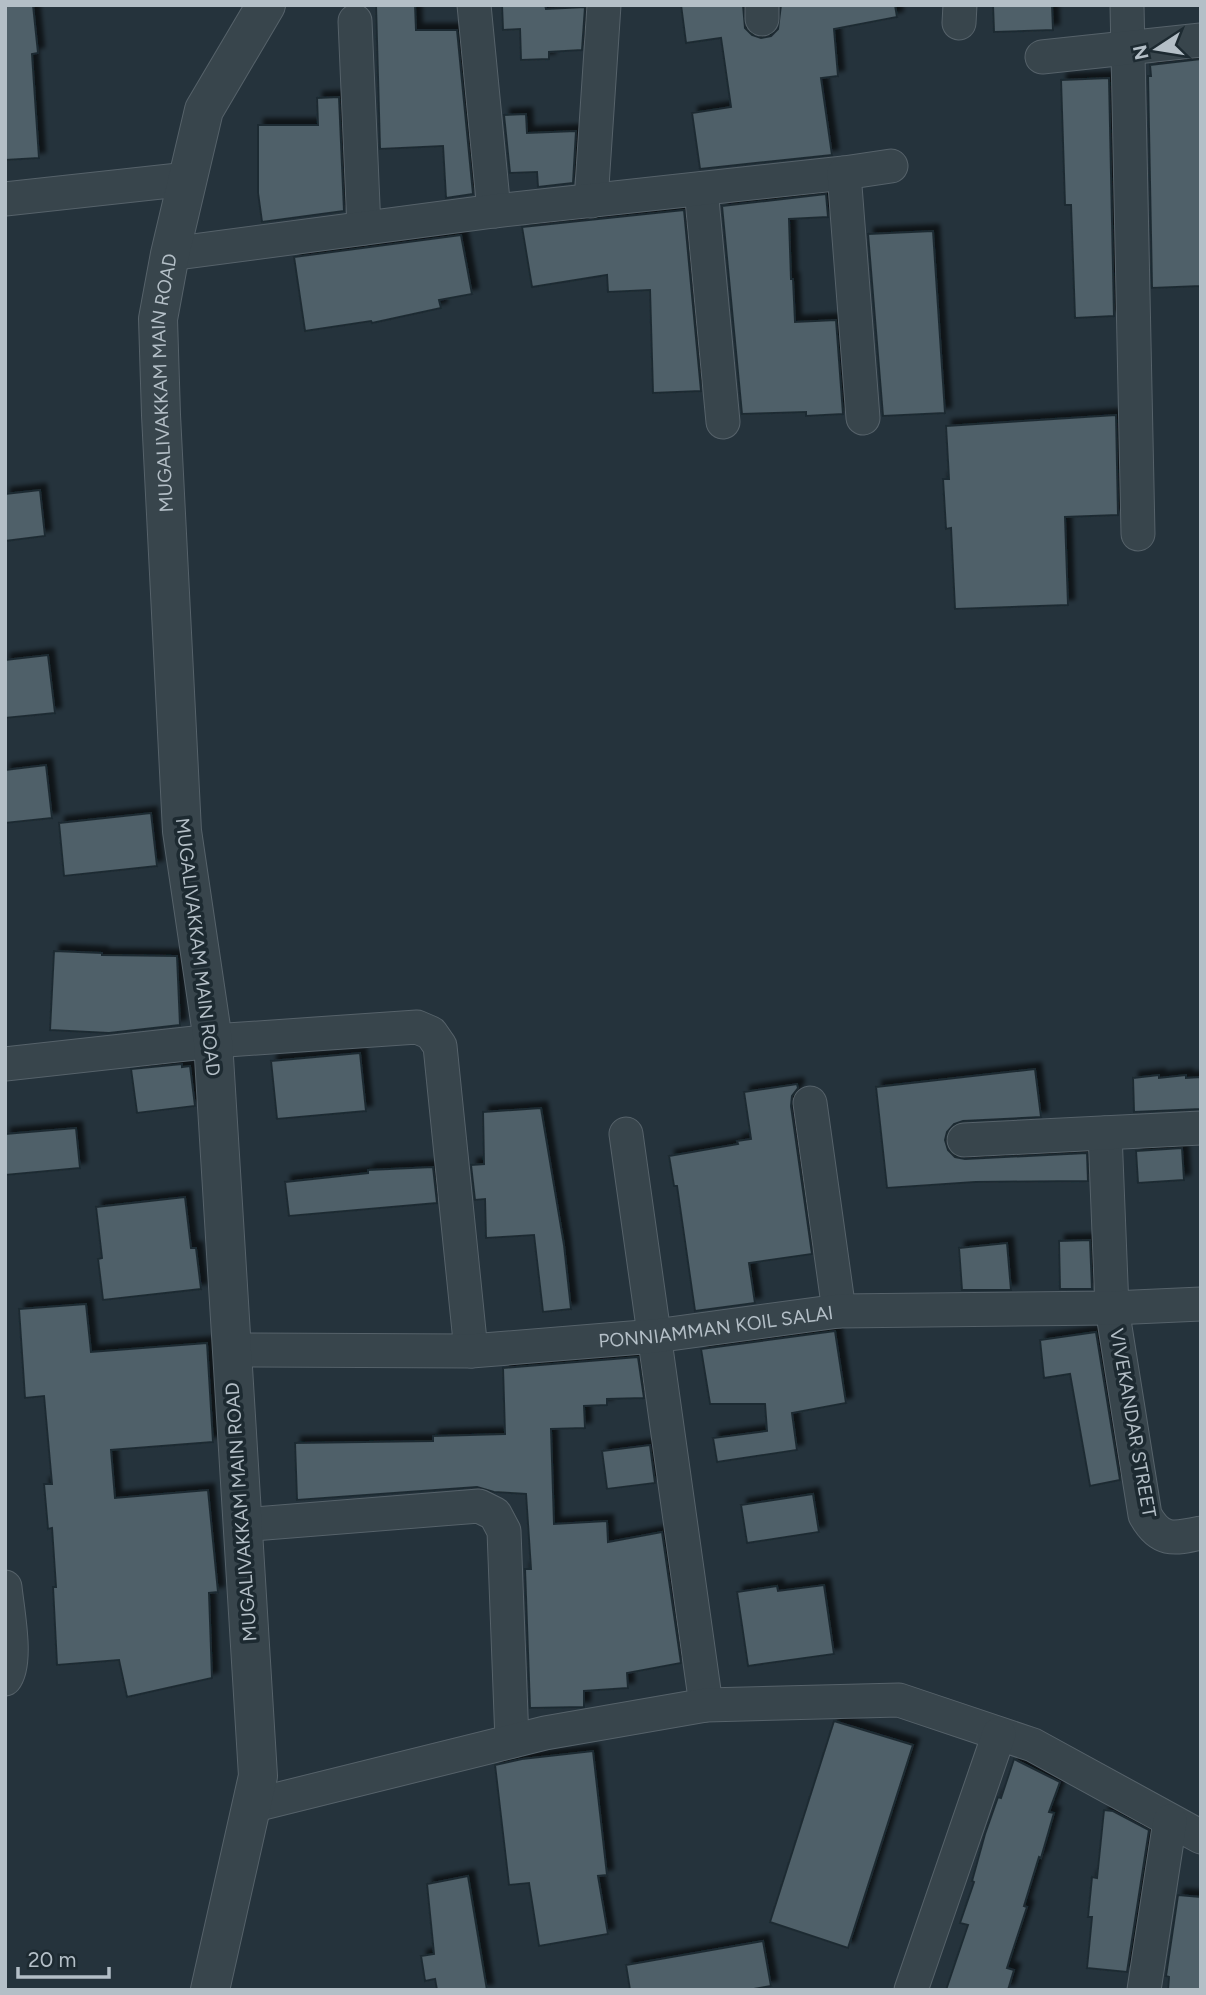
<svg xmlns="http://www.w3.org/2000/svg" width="1206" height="1995" viewBox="0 0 1206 1995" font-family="Figtree,sans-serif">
<defs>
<filter id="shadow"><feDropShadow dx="6" dy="-6" stdDeviation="2" flood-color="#0009"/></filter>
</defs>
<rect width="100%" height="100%" fill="#25333c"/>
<g fill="#506069" stroke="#1f2c33" stroke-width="2" filter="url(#shadow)">
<polygon points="5,5 33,5 38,53 32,54 39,158 5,160"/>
<polygon points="376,5 415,5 416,30 457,30 473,194 446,198 443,146 380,149"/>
<polygon points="502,5 545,5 546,9 585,7 582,50 549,52 549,59 521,60 520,29 503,30"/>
<polygon points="681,5 743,5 745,28 752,35 761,38 771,36 778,29 781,5 895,5 897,17 834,29 838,76 821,78 832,155 700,169 692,113 731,107 721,38 686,43"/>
<polygon points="993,5 1052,5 1053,30 994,32"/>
<polygon points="1201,59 1201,286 1152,288 1148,76 1151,76 1150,65"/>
<polygon points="1109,78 1114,316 1075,318 1071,205 1065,205 1061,80"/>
<polygon points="339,97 344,211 262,222 258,193 258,125 318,125 317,98"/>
<polygon points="526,114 527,133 576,131 573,183 538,187 537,172 510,173 504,115"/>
<polygon points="826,194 828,217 789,219 791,279 793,279 795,322 836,320 843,414 806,416 806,412 742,414 722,206"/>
<polygon points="684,210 701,391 653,393 650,290 608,292 607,275 532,287 522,227"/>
<polygon points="933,231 945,413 883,416 868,234"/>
<polygon points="461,235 472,294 439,300 441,308 372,323 371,321 305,331 294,257"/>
<polygon points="1116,415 1118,515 1065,517 1068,605 955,609 951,528 946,529 943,479 949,479 946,426"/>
<polygon points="40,490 45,536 5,541 5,494"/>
<polygon points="48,655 55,713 5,718 5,660"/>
<polygon points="46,765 52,818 5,823 5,770"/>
<polygon points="151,813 157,866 64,876 59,823"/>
<polygon points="54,951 102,953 102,955 177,956 180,1025 109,1033 50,1030"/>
<polygon points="360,1053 366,1111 277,1119 271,1061"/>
<polygon points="182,1064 182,1067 190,1066 195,1106 137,1113 131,1069"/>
<polygon points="1035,1069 1041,1117 963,1121 954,1124 947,1132 945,1140 948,1150 955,1157 965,1159 1087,1153 1088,1181 975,1182 887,1188 876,1087"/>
<polygon points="1159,1075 1159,1078 1186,1075 1186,1078 1201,1077 1201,1109 1134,1112 1133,1078"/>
<polygon points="797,1084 798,1088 792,1096 791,1106 812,1254 749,1263 755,1303 695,1311 677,1186 674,1186 669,1156 738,1144 737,1141 751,1139 744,1092"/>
<polygon points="541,1108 564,1245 571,1309 543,1312 534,1235 486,1238 485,1199 475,1200 471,1165 484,1164 483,1112"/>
<polygon points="76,1128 80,1168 5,1175 5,1134"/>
<polygon points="1182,1148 1184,1180 1138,1183 1136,1151"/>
<polygon points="433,1167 437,1203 289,1216 285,1182 368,1173 368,1170"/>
<polygon points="185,1197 191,1248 196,1248 201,1289 103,1300 98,1259 102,1258 96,1207"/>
<polygon points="1090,1240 1092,1289 1060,1289 1059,1241"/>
<polygon points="1007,1243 1011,1290 962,1290 959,1248"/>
<polygon points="86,1304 91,1352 207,1343 213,1442 111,1450 115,1498 208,1490 218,1592 209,1593 212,1678 127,1697 119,1660 57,1665 53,1587 56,1587 52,1528 48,1529 44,1484 52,1484 44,1396 25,1398 19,1309"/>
<polygon points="835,1331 846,1403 792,1413 797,1450 717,1462 713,1438 767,1431 765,1404 710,1404 701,1349"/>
<polygon points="1096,1332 1120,1480 1090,1486 1070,1374 1044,1378 1040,1340"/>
<polygon points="638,1357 644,1398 607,1399 607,1405 584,1406 585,1428 551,1429 554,1524 607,1521 608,1542 662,1532 681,1663 627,1673 628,1688 584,1691 584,1707 530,1708 525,1569 531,1569 526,1494 494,1492 477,1487 297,1500 295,1443 433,1441 433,1436 505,1434 503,1368"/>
<polygon points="650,1445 655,1483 607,1489 602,1451"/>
<polygon points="813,1494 819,1532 747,1543 741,1505"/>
<polygon points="824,1585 834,1654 748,1666 737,1592 777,1586 778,1591"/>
<polygon points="834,1721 913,1745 848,1948 770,1922"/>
<polygon points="593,1751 607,1875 598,1876 608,1934 539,1946 529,1883 509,1885 495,1765 522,1759"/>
<polygon points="1014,1759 1060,1782 1049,1812 1054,1813 1041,1858 1039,1857 1024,1906 1027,1907 1007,1968 1014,1970 1008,1990 946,1990 968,1925 960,1923 974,1882 972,1881 985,1834 998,1797 1001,1798"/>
<polygon points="1104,1810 1113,1811 1149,1830 1127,1972 1087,1968 1092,1917 1088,1917 1092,1877 1097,1878"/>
<polygon points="468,1876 487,1990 437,1990 435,1979 425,1981 421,1956 434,1954 427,1884"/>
<polygon points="1178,1895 1201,1897 1201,1990 1168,1990 1169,1977 1166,1976"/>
<polygon points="763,1941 771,1986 748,1990 630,1990 626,1965"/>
</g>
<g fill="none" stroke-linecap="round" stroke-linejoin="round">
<g stroke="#56626a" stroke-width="35">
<g id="minor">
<polyline points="474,5 494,211"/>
<polyline points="1127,5 1138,534"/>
<polyline points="762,19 762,5"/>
<polyline points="355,21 364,228"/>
<polyline points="959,23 960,5"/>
<polyline points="1042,57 1201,40"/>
<polyline points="701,189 723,422"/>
<polyline points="5,199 188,179"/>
<polyline points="591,201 604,5"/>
<polyline points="170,254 494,211 844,173"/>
<polyline points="863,418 844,173 891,166"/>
<polyline points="5,1064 213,1041 417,1027 431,1033 440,1046 471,1351"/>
<polyline points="810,1103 839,1311"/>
<path d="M1105,1133L1112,1308L1145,1515C1160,1542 1173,1539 1201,1533"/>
<polyline points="626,1134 706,1705"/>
<polyline points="964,1140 1201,1128"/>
<path id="s1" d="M231,1350L471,1351L655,1336L839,1311L1112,1308L1201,1304"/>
<polyline points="242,1525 479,1506 495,1514 504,1531 512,1741"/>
<path d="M5,1587C7,1608 18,1663 5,1679"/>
<polyline points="251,1806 545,1733 706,1705 899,1700 1033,1745 1201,1837"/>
<polyline points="911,1990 999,1734"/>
<polyline points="1144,1990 1170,1821"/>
</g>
</g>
<g stroke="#56626a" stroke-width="40">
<g id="tertiary">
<path id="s2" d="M210,1990L258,1776L213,1041L182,831L161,415L158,319L170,254L204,110L266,5"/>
</g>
</g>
<use href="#minor" stroke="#38454c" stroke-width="33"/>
<use href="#tertiary" stroke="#38454c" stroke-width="38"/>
</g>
<g text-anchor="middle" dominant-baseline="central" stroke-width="7" stroke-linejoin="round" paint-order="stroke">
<g font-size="19" fill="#b4bfc7" stroke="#1d2a31">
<text stroke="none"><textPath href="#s2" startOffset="1617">MUGALIVAKKAM MAIN ROAD</textPath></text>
<text transform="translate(198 947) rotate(83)">MUGALIVAKKAM MAIN ROAD</text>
<text stroke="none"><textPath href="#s1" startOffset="486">PONNIAMMAN KOIL SALAI</textPath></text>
<text transform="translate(1133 1423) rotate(80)">VIVEKANDAR STREET</text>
<text transform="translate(241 1512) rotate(-94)">MUGALIVAKKAM MAIN ROAD</text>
</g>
</g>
<rect width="1206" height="1995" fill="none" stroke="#b4bfc7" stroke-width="14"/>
<g transform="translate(1157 49) rotate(258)" stroke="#1d2a31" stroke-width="5" paint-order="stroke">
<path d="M0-5L12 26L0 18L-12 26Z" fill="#b4bfc7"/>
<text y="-10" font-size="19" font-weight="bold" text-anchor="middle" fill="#b4bfc7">N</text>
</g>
<path d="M18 1967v10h91v-10" fill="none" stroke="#b4bfc7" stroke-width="3.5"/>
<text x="28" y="1967" font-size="21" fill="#b4bfc7" stroke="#1d2a31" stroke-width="5" paint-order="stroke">20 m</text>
</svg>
